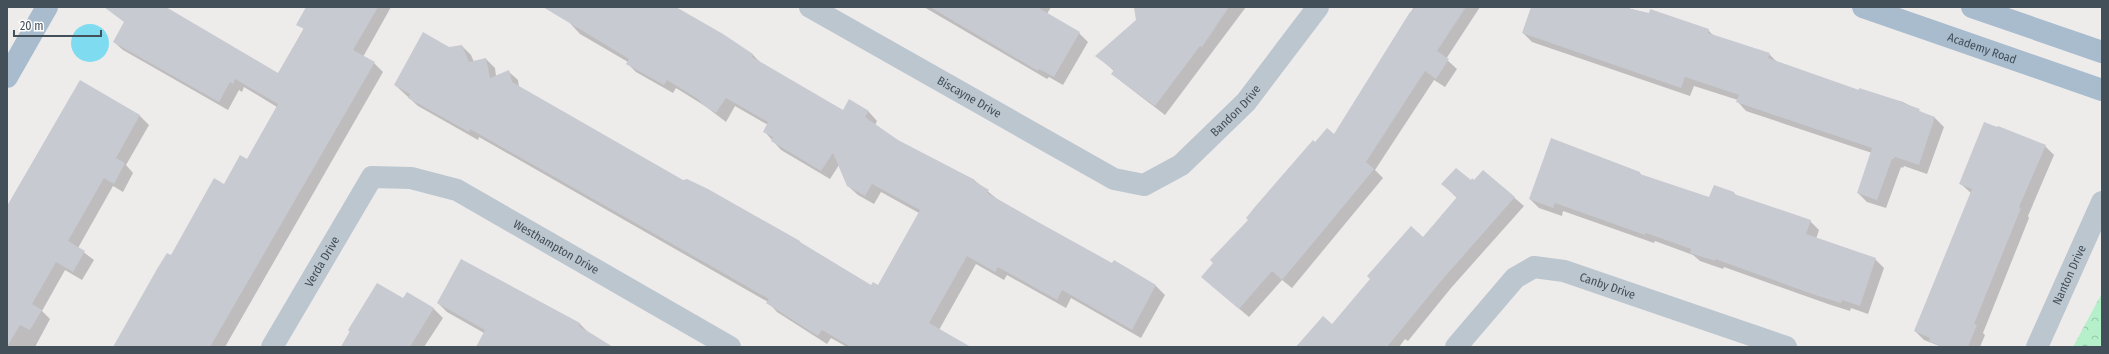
<svg xmlns="http://www.w3.org/2000/svg" width="2109" height="354" viewBox="0 0 2109 354" font-family="'Fira Sans Condensed',sans-serif">
<defs>
<pattern id="forest-crowns" width="20" height="18" patternUnits="userSpaceOnUse"><rect width="20" height="18" fill="#b5f0ca"/><path d="M2 6a3 3 0 1 1 6 0M12 15a3 3 0 1 1 6 0" fill="none" stroke="#95c5a7"/></pattern>
</defs>
<rect width="100%" height="100%" fill="#eeebeb"/>
<polygon fill="url(#forest-crowns)" points="2102,293 2102,347 2073,347"/>
<circle fill="#7fdcf0" cx="90" cy="43" r="19"/>
<g fill="#0003">
<polygon points="132,7 163,7 278,74 316,7 391,7 363,57 374,63 383,72 225,347 114,347 171,257 224,186 247,160 277,107 244,87 242,92 239,90 228,110 123,50 114,42"/>
<polygon points="566,7 675,7 753,55 762,64 843,112 850,101 869,112 877,121 875,125 898,141 974,180 997,199 1112,265 1114,262 1156,286 1165,295 1141,338 1071,298 1066,308 1007,275 1004,280 976,264 939,330 969,347 847,347 831,338 827,344 777,312 768,302 479,137 478,140 418,106 395,85 449,48 462,46 471,55 474,62 486,59 495,68 496,76 509,72 518,80 519,87 683,181 805,247 871,287 879,287 919,213 881,192 874,204 858,195 848,186 839,165 830,179 781,150 764,131 768,125 735,106 726,122 705,106 676,88 673,93 636,72 627,63 628,62 580,34 568,21"/>
<polygon points="924,7 1051,7 1047,14 1079,33 1088,42 1063,85 1049,77 1047,79"/>
<polygon points="1142,7 1246,7 1165,115 1122,82 1113,74 1114,71 1097,56 1137,20"/>
<polygon points="1414,7 1480,7 1446,59 1457,69 1445,87 1434,80 1375,170 1383,178 1292,288 1282,280 1249,317 1211,285 1249,220 1315,143 1334,136"/>
<polygon points="1532,7 1624,7 1708,30 1714,36 1769,54 1777,62 1859,91 1903,102 1923,113 1935,118 1944,127 1927,174 1904,166 1903,168 1901,167 1886,208 1867,202 1858,193 1872,153 1746,111 1738,102 1738,100 1694,86 1690,96 1532,42 1523,33"/>
<polygon points="80,82 140,116 149,125 126,165 133,173 123,192 113,186 78,248 94,260 82,280 65,270 42,311 50,319 35,347 7,347 7,207"/>
<polygon points="2045,146 2054,155 2028,216 2029,218 1983,333 1985,335 1980,347 1942,347 1924,340 1915,331 1972,194 1961,184"/>
<polygon points="1483,171 1524,206 1451,288 1408,341 1405,339 1399,347 1296,347 1323,317 1332,325 1423,238 1457,198 1443,184 1474,181"/>
<polygon points="1640,173 1642,176 1710,199 1734,193 1737,196 1810,221 1819,230 1816,239 1875,259 1884,268 1868,314 1851,308 1850,311 1828,304 1724,267 1723,269 1700,261 1693,255 1655,241 1654,243 1563,211 1562,216 1539,208 1530,199"/>
<polygon points="377,284 403,300 407,293 434,309 443,318 424,347 341,347"/>
<polygon points="438,303 580,324 589,333 612,347 482,347 484,333 447,312"/>
</g>
<g fill="#c7cad1">
<polygon points="104,7 166,7 278,73 304,29 296,25 306,7 378,7 353,50 375,62 210,347 113,347 157,269 167,253 171,255 214,178 224,184 240,155 247,159 278,104 235,79 233,84 230,82 219,102 113,42 124,22"/>
<polygon points="543,7 676,7 723,34 753,54 752,57 843,110 849,99 869,111 865,117 898,140 975,180 974,181 989,190 987,193 1029,217 1112,263 1114,260 1156,285 1132,330 1062,290 1057,300 998,267 995,272 967,256 929,323 971,347 851,347 822,330 818,336 766,303 769,299 470,129 469,132 408,98 410,94 394,85 423,32 449,47 462,45 469,62 486,58 490,78 509,70 512,82 683,180 687,179 708,189 800,241 800,242 871,285 873,282 878,285 920,210 872,184 865,196 847,186 833,153 821,171 771,141 773,137 763,132 768,122 726,98 716,113 703,105 698,99 667,80 664,85 626,64 629,59"/>
<polygon points="930,7 1037,7 1080,32 1054,77 1039,69 1038,71"/>
<polygon points="1134,7 1229,7 1202,47 1200,46 1155,106 1111,74 1114,70 1095,56 1136,20"/>
<polygon points="1415,7 1466,7 1437,51 1449,59 1436,79 1425,71 1366,162 1374,169 1328,225 1282,280 1272,271 1239,309 1201,277 1213,263 1210,260 1248,220 1246,218 1254,208 1313,140 1315,142 1327,128 1334,134 1410,12 1411,13"/>
<polygon points="1531,7 1623,7 1649,13 1650,9 1709,29 1708,33 1770,53 1768,58 1859,90 1859,88 1903,102 1903,103 1920,109 1919,111 1935,117 1919,165 1895,157 1894,159 1892,159 1877,200 1857,193 1872,148 1736,102 1739,95 1685,77 1681,88 1522,33"/>
<polygon points="80,80 140,115 116,158 125,163 114,184 104,178 68,241 85,251 73,272 56,262 32,304 42,310 30,330 20,325 7,347 7,206"/>
<polygon points="1984,122 1997,127 1998,126 2046,145 2019,207 2021,208 1974,324 1977,325 1968,347 1943,347 1929,341 1930,338 1914,331 1972,189 1959,184"/>
<polygon points="1551,138 1640,172 1640,174 1709,197 1714,185 1734,192 1734,194 1811,220 1806,234 1876,258 1860,306 1842,300 1841,303 1818,296 1715,259 1715,261 1690,253 1691,249 1646,233 1645,235 1555,203 1553,208 1529,199"/>
<polygon points="1456,168 1471,180 1472,178 1474,180 1483,170 1515,197 1442,280 1387,347 1296,347 1323,316 1332,324 1370,279 1367,276 1411,226 1423,237 1457,197 1441,184"/>
<polygon points="461,259 580,323 579,326 613,347 476,347 485,330 437,303"/>
<polygon points="377,283 403,298 407,292 434,308 410,347 341,347 350,332 348,330"/>
</g>
<g fill="none" stroke-linecap="round" stroke-linejoin="round">
<g stroke="#bbc6cf" stroke-width="22">
<path id="s1" d="M810,7L1114,179L1144,185L1181,165L1246,102L1318,7"/>
<path id="s2" d="M272,347L372,177L411,178L457,190L730,347"/>
<path id="s3" d="M1456,347L1515,278L1534,267L1564,271L1786,347"/>
<path id="s4" d="M2037,347L2102,202"/>
</g>
<g stroke="#a8bccd" stroke-width="22">
<path id="s5" d="M1863,7L2102,90"/>
<polyline points="1972,7 2102,52"/>
<polyline points="7,77 47,7"/>
</g>
</g>
<g text-anchor="middle" dominant-baseline="central" stroke-width="3" stroke-linejoin="round" paint-order="stroke">
<g font-size="12" fill="#434f59" stroke="#fff">
<text stroke="none"><textPath href="#s5" startOffset="126">Academy Road</textPath></text>
<text stroke="none"><textPath href="#s1" startOffset="183">Biscayne Drive</textPath></text>
<text stroke="none"><textPath href="#s1" startOffset="499">Bandon Drive</textPath></text>
<text stroke="none"><textPath href="#s2" startOffset="398">Westhampton Drive</textPath></text>
<text stroke="none"><textPath href="#s2" startOffset="99">Verda Drive</textPath></text>
<text stroke="none"><textPath href="#s4" startOffset="79">Nanton Drive</textPath></text>
<text stroke="none"><textPath href="#s3" startOffset="189">Canby Drive</textPath></text>
</g>
</g>
<rect width="2109" height="354" fill="none" stroke="#434f59" stroke-width="16"/>
<path d="M14 30v6h87v-6" fill="none" stroke="#434f59" stroke-width="2"/>
<text x="20" y="30" font-size="12" fill="#434f59" stroke="#ffffff" stroke-width="3" paint-order="stroke">20 m</text>
</svg>
